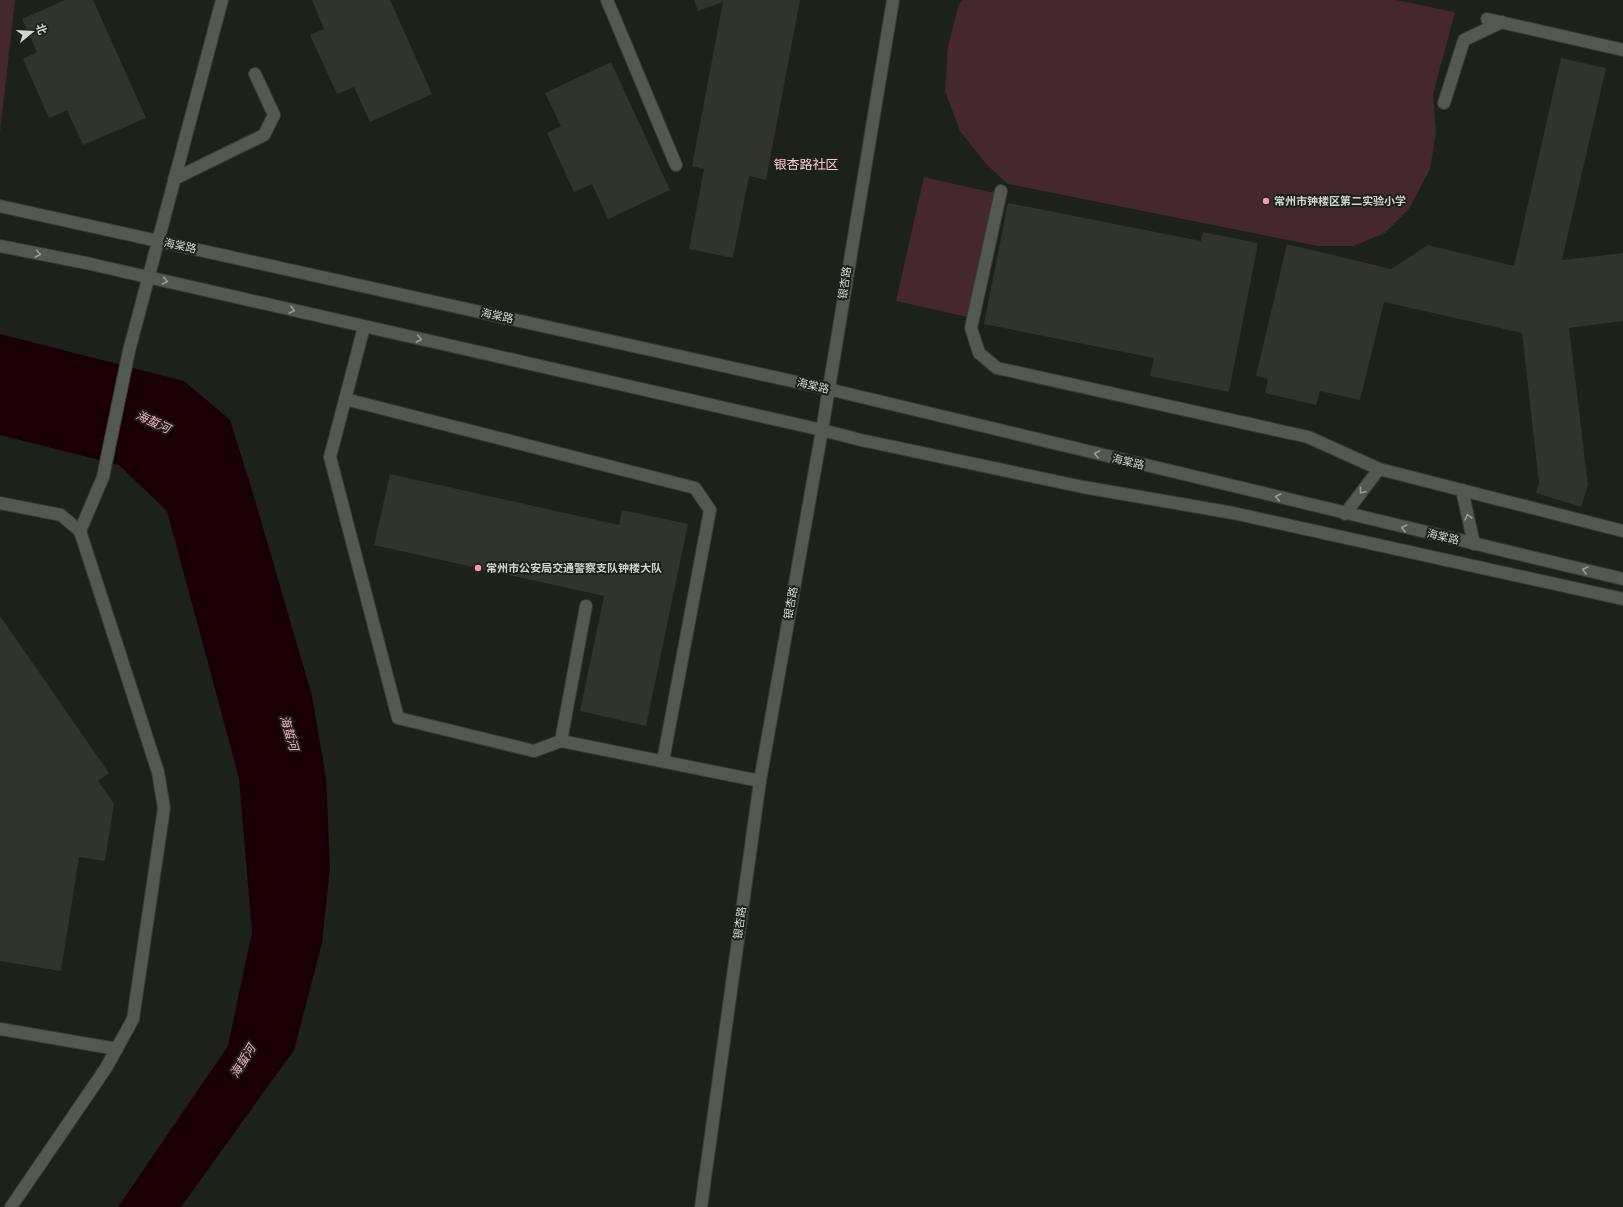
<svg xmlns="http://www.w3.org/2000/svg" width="1623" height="1207" viewBox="0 0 1623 1207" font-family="Raleway,'Noto Sans SC',sans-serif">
<rect width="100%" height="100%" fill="#1c211a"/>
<g fill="#45272e">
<polygon points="0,0 15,0 0,133"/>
<polygon points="963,0 1396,0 1455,12 1433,95 1436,133 1430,169 1409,209 1385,233 1353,246 1318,246 1008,184 986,164 960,131 945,91 948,46 959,4"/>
<polygon points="924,177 995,193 967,317 896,301"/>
</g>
<polygon fill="#1a0006" points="0,334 184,381 230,420 252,490 312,696 326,778 330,868 322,943 294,1050 181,1207 118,1207 228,1046 252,932 239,778 167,511 119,465 0,435"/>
<g fill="#30342d">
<polygon points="65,0 93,0 146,118 83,145 67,110 49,118 23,59 37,52 22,19"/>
<polygon points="312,0 390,0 432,94 370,122 354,87 337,94 310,35 324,29"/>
<polygon points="694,0 800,0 766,180 749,176 733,258 689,249 704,169 692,166 723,2 698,11"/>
<polygon points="1561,58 1606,68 1562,260 1623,253 1623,321 1569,328 1588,485 1581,507 1536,493 1539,483 1522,333 1384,302 1360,400 1320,391 1316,405 1265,393 1268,379 1256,376 1287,244 1391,269 1428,245 1514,266"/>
<polygon points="611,62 670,190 608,219 592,184 574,192 547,133 561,126 545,93"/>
<polygon points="1008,203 1201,241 1203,232 1258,243 1229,392 1150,376 1154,358 984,324"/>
<polygon points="390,474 619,525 622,510 688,524 646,726 580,711 604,596 374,545"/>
<polygon points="0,616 109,773 98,781 114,804 105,861 79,857 61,971 0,961"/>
</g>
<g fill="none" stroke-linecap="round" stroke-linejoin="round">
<g stroke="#383b36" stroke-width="14">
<g id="lane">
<polyline points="607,0 676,165"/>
<polyline points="1487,19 1623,50"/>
<polyline points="1444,103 1464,40 1502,22"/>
<polyline points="174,179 264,135 274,115 255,74"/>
<polyline points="1001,191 971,328 979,353 997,368 1308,437 1379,469 1623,531"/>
<polyline points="364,327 330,457 398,718 534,751 561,741 760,781"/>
<polyline points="345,399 695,488 710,510 663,761"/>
<polyline points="1462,490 1474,544"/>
<polyline points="0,503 61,515 80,531 158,772 164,808 133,1019 106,1068 11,1207"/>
<polyline points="1345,514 1379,469"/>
<polyline points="80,531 103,477 129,351 222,0"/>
<polyline points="561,741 586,606"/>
<polyline points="0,1029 117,1049"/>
</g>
</g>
<g stroke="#383b36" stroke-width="14">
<polyline id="street" points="701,1207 760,781 822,430 893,0"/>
</g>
<g stroke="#383b36" stroke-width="14">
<g id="secondary">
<polyline points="0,206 828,389 1623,579"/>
<polyline points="0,246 86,263 822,430 861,440 1083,487 1233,513 1623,599"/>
</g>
</g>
<use href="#lane" stroke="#535850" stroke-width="12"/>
<use href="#street" stroke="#535850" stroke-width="12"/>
<use href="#secondary" stroke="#535850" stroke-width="12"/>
</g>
<defs><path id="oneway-chevron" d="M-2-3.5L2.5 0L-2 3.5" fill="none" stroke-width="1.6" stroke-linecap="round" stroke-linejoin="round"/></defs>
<g stroke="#999d97">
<use href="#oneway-chevron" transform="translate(38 254) rotate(11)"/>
<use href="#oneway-chevron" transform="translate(165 281) rotate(13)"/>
<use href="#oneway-chevron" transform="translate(292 310) rotate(13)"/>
<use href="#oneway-chevron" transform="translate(419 339) rotate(13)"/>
<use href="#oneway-chevron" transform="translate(1097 454) rotate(-167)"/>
<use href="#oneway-chevron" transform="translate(1362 491) rotate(127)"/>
<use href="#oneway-chevron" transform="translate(1278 497) rotate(-167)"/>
<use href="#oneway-chevron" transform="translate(1468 517) rotate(-103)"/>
<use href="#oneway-chevron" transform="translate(1404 528) rotate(-167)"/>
<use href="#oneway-chevron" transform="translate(1585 570) rotate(-167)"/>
</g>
<g fill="#f29aaf" stroke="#1c211a" stroke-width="1.5">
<circle cx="1266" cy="201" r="4"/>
<circle cx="478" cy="568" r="4"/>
</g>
<g text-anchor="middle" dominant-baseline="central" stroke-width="4" stroke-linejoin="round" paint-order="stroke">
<g font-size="11" font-weight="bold" fill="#d2d5d1" stroke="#1c211a" text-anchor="start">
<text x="1274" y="201">常州市钟楼区第二实验小学</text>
<text x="486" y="568">常州市公安局交通警察支队钟楼大队</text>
</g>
<g font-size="11" fill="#d2d5d1" stroke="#1c211a">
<text transform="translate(180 246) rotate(12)">海棠路</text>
<text transform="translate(845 283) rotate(-81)">银杏路</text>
<text transform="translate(497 316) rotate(12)">海棠路</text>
<text transform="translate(813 386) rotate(13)">海棠路</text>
<text transform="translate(1128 462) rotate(13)">海棠路</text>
<text transform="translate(1443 537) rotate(13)">海棠路</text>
<text transform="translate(791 603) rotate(-80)">银杏路</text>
<text transform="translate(740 923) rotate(-82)">银杏路</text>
</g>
<g font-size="12" font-style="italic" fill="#fcb3c4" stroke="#1c211a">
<text transform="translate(153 422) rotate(25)">海蜇河</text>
<text transform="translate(289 733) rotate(73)">海蜇河</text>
<text transform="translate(243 1061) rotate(-58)">海蜇河</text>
</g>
<g font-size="13" fill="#fbc8d3" stroke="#1c211a">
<text x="806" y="164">银杏路社区</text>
</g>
</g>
<g transform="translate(32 32) rotate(72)" stroke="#1c211a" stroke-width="3" paint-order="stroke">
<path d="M0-3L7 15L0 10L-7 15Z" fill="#d2d5d1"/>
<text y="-6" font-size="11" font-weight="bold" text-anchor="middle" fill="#d2d5d1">北</text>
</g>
</svg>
